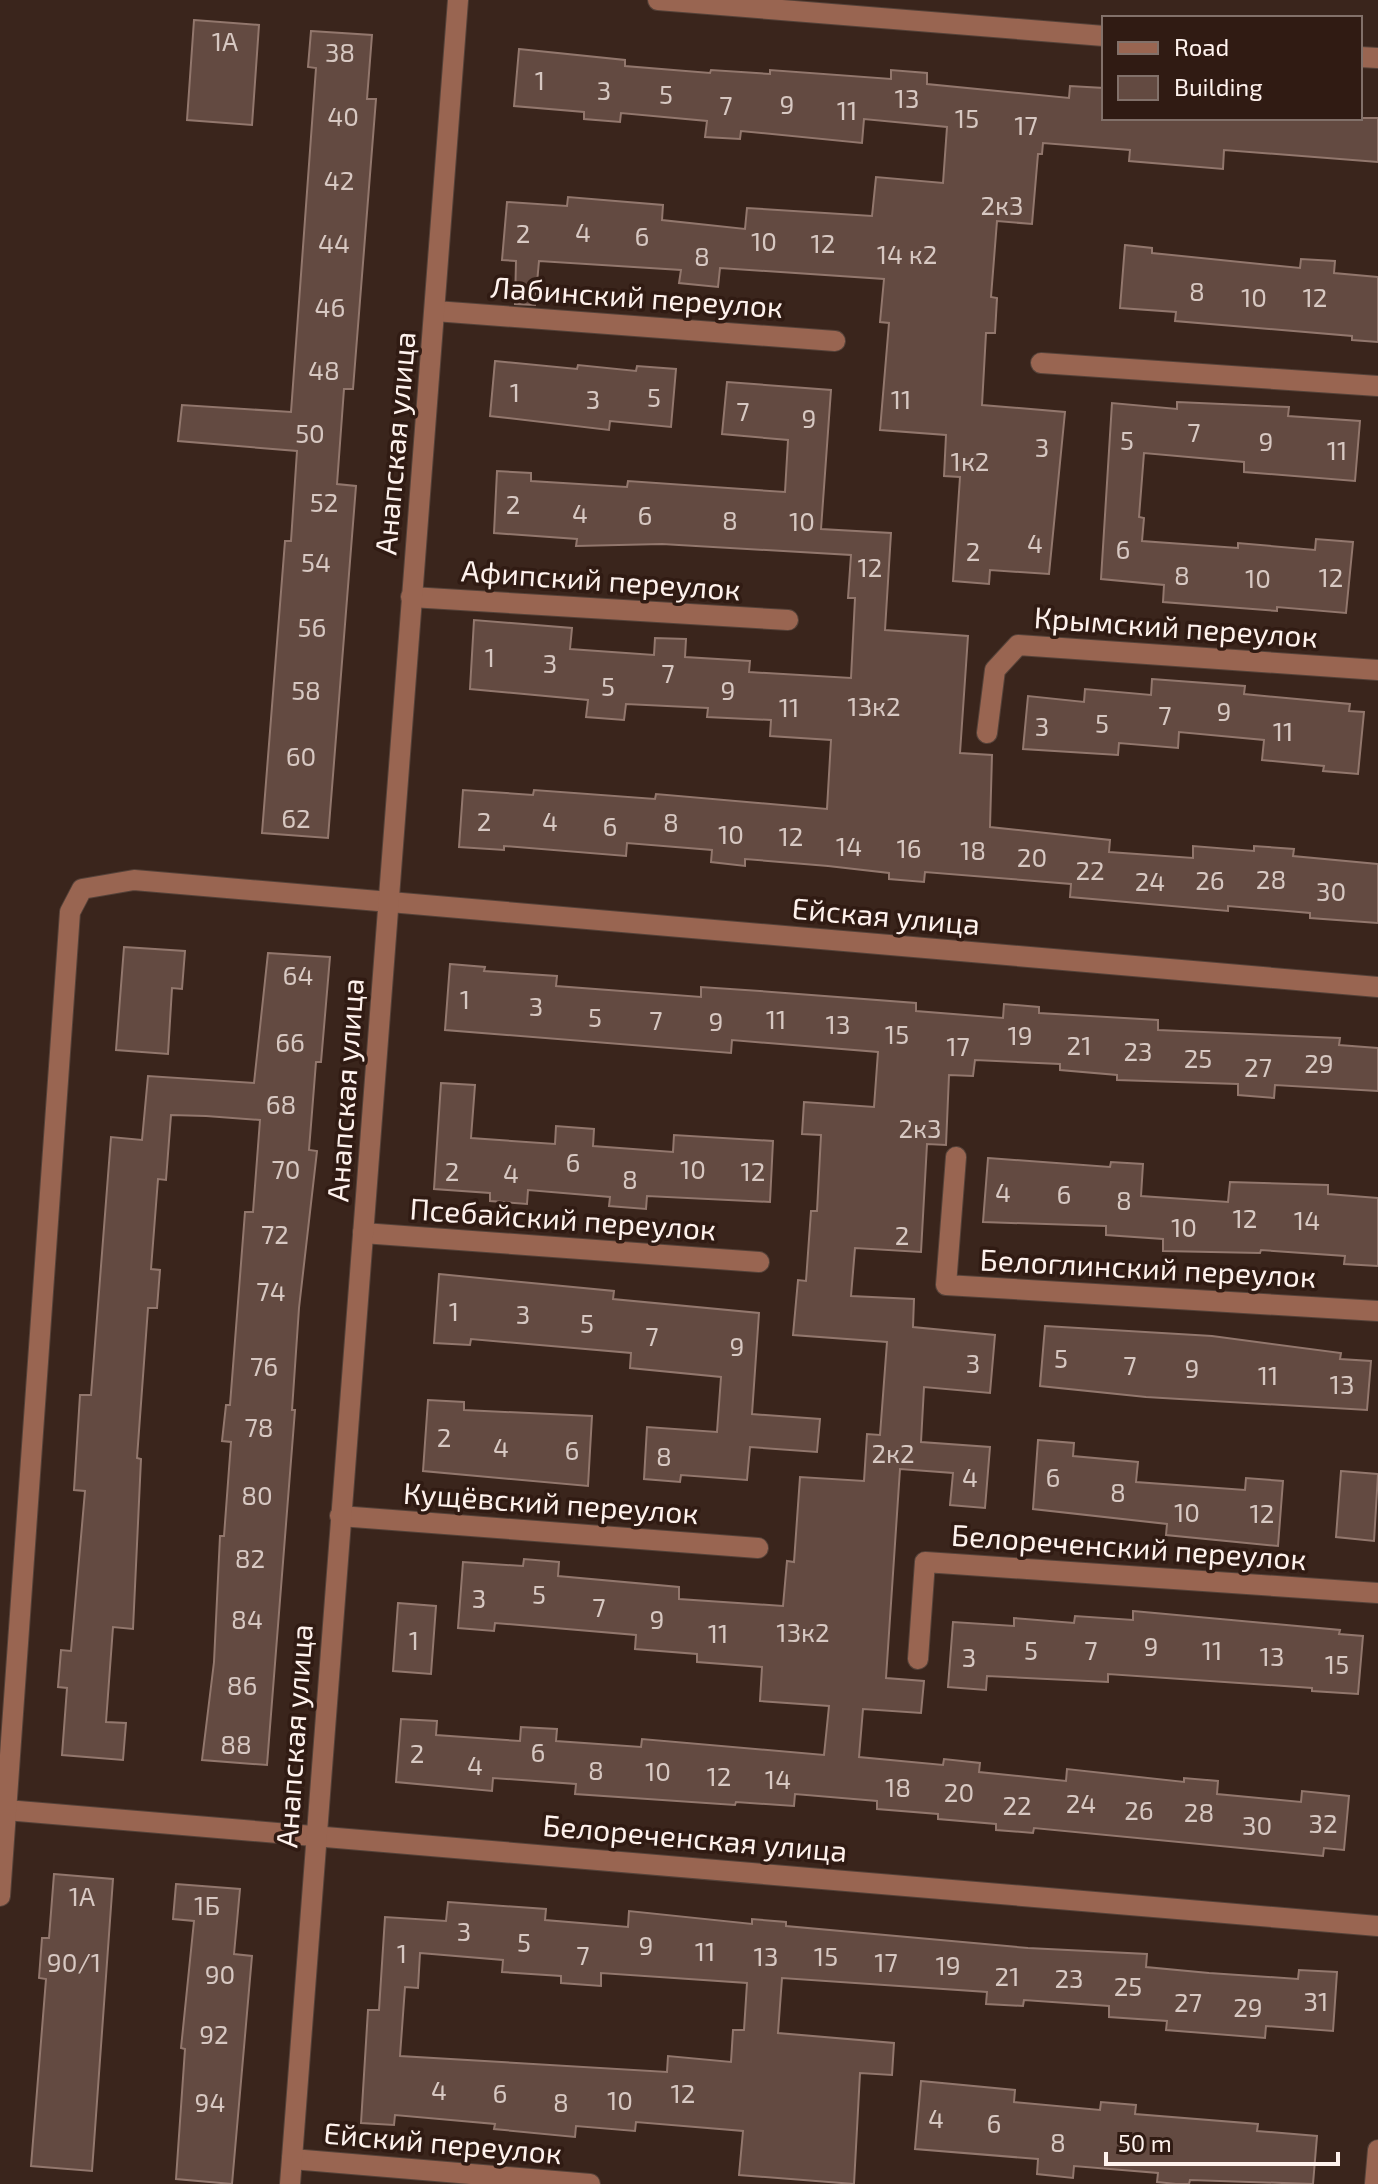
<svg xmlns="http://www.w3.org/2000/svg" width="1378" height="2184" viewBox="0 0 1378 2184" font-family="'Exo 2',sans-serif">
<rect width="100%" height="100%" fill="#3a251c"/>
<g fill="#634a41" stroke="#92776d" stroke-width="2" fill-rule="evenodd">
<polygon points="194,20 259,25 252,125 187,120"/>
<polygon points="311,31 372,35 367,99 376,99 353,389 344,389 337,484 356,486 328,838 262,833 285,541 291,541 297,451 178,441 182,405 291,412 316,68 308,67"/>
<polygon points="519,49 625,60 625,66 710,73 711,70 770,74 770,70 891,79 891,70 927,73 927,84 1069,98 1070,86 1104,88 1104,118 1378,118 1378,162 1224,150 1223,169 1129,161 1130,150 1043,143 1042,154 1038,154 1032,224 997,221 991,297 997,298 995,333 986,333 982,405 1065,412 1049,574 990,570 989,584 953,581 960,477 944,476 946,435 880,430 889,323 880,322 884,279 720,268 718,287 679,283 681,270 539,261 535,305 515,304 516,261 502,260 507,202 567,206 568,197 663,205 662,220 745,229 747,208 872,216 876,177 943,183 947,127 864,119 862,143 741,131 740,139 705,137 707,121 621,113 620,122 584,119 584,112 514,106"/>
<polygon points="1125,245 1152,248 1152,253 1300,268 1301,259 1335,261 1334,273 1378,277 1378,342 1352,340 1352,336 1175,321 1176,312 1120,308"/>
<polygon points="495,361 577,369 578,365 636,371 637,366 676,369 671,427 610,421 609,430 490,416"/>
<polygon points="727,382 831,390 821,529 891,533 885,630 968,636 960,753 992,755 990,827 1110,840 1109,852 1193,858 1193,846 1254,851 1254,846 1294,849 1293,856 1378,864 1378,923 1310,918 1310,913 1228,906 1228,911 1070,897 1071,884 1011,879 925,872 924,882 889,879 889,873 828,866 745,859 745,866 711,862 712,850 627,843 626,856 504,846 504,850 459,847 463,790 533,795 534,790 655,799 656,794 827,809 831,740 770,736 771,720 707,717 708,708 626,704 624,720 586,717 588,700 470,689 474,620 572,628 570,649 654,655 655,638 686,639 685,657 750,661 749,672 851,678 855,598 848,598 851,555 662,544 576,546 577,539 494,533 497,471 531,473 531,481 627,487 628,481 785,492 788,440 722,434"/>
<polygon points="1177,402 1289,407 1288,416 1360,421 1355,481 1244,472 1244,462 1144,453 1139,517 1144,518 1142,541 1238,548 1238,543 1315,550 1316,539 1353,542 1346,613 1277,607 1277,611 1163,602 1164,585 1101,579 1112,403 1177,409"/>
<polygon points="1152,679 1245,686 1244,694 1350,704 1349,711 1364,712 1358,774 1323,771 1324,766 1262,760 1264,740 1179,732 1178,748 1119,743 1118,755 1023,749 1028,696 1084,702 1085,689 1151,695"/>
<polygon points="124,947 185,951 182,989 172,988 168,1054 116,1050"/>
<polygon points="268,953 330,957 321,1062 316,1062 309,1150 317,1151 299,1308 292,1410 295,1410 267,1765 202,1760 214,1662 220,1536 224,1536 231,1442 222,1441 226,1405 230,1405 245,1212 253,1212 260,1120 206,1116 171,1115 166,1180 158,1179 151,1269 160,1270 157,1308 148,1308 137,1458 141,1459 133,1629 113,1627 106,1722 126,1723 123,1760 62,1755 67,1688 58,1687 61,1650 71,1651 85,1491 74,1490 80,1395 91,1395 111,1137 142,1140 148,1076 254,1083"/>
<polygon points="450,964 485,967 484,971 557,976 556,986 701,997 701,987 760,991 916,1003 916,1011 1003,1018 1004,1004 1039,1007 1039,1013 1158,1020 1158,1030 1340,1038 1339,1045 1378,1048 1378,1091 1275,1085 1274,1098 1238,1095 1238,1084 1117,1080 1117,1075 1060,1070 1060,1064 975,1060 973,1076 949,1075 946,1145 927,1144 921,1252 855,1248 851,1296 914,1299 913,1327 995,1335 990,1393 924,1387 921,1442 990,1447 985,1508 950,1505 953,1473 900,1469 886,1678 924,1681 921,1713 863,1709 859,1757 943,1765 944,1759 980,1763 979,1772 1066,1781 1067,1769 1184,1782 1184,1778 1218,1781 1217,1794 1301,1802 1302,1791 1349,1796 1344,1850 1324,1848 1323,1856 1034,1828 1033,1833 996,1830 996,1824 938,1819 938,1814 877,1809 877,1801 795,1794 794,1806 736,1802 735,1805 575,1794 576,1784 493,1778 492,1791 396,1782 401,1719 437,1721 436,1735 520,1741 521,1727 557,1729 556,1741 641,1747 642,1739 824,1755 829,1706 760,1701 762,1667 697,1662 697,1654 635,1649 636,1635 495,1623 494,1631 458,1628 463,1562 523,1566 524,1559 559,1562 558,1576 679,1587 679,1599 783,1606 787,1561 794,1562 800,1477 864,1481 867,1434 880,1435 887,1342 793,1335 798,1280 806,1281 811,1211 817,1211 821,1135 802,1134 804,1102 874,1107 878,1052 732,1040 731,1053 445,1030"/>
<polygon points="441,1083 475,1085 471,1138 555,1144 556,1126 594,1129 593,1146 673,1152 674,1135 773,1141 770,1202 647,1196 646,1209 609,1206 610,1197 528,1190 527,1204 490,1201 490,1193 434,1189"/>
<polygon points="988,1158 1110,1167 1111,1162 1143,1164 1141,1196 1228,1202 1230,1182 1328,1185 1328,1194 1378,1198 1378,1266 1344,1264 1345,1256 1261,1250 1260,1253 1163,1251 1163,1239 1106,1235 1106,1226 983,1222"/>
<polygon points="439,1274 614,1291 613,1299 759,1313 752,1414 820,1419 817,1452 750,1447 747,1480 681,1475 680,1482 644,1479 647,1427 717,1432 721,1377 630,1368 631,1353 471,1339 470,1345 434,1343"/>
<polygon points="1045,1326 1212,1336 1341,1353 1340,1359 1371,1361 1367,1410 1146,1397 1040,1386"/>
<polygon points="428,1400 464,1402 464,1410 592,1416 588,1486 423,1471"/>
<polygon points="1038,1440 1074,1443 1073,1456 1138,1462 1136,1482 1245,1490 1246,1478 1283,1481 1278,1546 1166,1535 1167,1524 1033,1509"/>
<polygon points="1341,1471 1378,1474 1374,1541 1336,1537"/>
<polygon points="398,1603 436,1606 431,1674 393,1671"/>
<polygon points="1133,1611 1340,1630 1339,1634 1363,1636 1358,1694 1312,1691 1312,1688 1108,1674 1108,1682 987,1676 986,1690 948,1687 953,1622 1014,1626 1014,1618 1074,1623 1075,1616 1133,1620"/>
<polygon points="54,1874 113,1879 92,2171 31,2166 46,1979 39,1978 42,1938 49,1938"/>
<polygon points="176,1884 240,1889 234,1954 252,1956 232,2184 176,2179 185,2049 181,2048 194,1921 173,1919"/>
<path d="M448,1902L546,1909L545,1920L628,1927L629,1911L752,1924V1919L786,1922V1926L1028,1948L1147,1954L1146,1967L1209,1973L1298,1979L1299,1970L1337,1972L1333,2031L1266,2026L1265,2038L1166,2030L1167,2021L1109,2017V2006L1024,2000L1023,2006L986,2004L987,1992L782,1978L778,2033L894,2043L892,2075L860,2073L854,2184L739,2175L743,2131L636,2122L635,2131L576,2126L575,2137L494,2129L495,2124L395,2115L394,2125L361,2123L368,2010H379L385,1917L446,1921ZM420,1953L503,1960L502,1972L561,1976V1983L601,1986V1973L747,1983L744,2030H733L731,2062L668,2056L667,2072L400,2056L405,1987L418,1988Z"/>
<polygon points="921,2081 1015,2090 1014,2102 1100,2110 1101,2102 1136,2105 1135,2114 1258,2124 1257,2131 1317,2136 1313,2184 1190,2180 1189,2184 1176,2184 1157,2182 1158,2173 1074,2166 1073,2178 1037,2174 1038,2159 915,2149"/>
</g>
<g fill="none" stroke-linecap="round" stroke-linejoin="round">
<g stroke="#554239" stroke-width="22">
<g id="minor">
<polyline points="658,0 1104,36"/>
<polyline points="1360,57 1378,58"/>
<polyline points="435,311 835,341"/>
<polyline points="1041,363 1378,386"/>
<polyline points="411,597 788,620"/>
<polyline points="987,733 995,670 1018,645 1378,670"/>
<polyline points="956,1157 946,1285 1378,1311"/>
<polyline points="363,1233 759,1262"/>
<polyline points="340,1516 758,1548"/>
<polyline points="918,1659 925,1562 1378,1593"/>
<polyline points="6,1810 1378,1926"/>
<polyline points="0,1896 70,912 82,889 134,880 1378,987"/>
<polyline points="292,2159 590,2184"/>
<polyline points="290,2184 458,0"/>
<polyline points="1375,2184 1378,2150"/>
</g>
</g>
<use href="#minor" stroke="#996551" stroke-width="20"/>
</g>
<g text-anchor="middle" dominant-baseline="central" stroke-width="7" stroke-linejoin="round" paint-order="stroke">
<g font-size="26" fill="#d7c8c2">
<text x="225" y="40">1А</text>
<text x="340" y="51">38</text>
<text x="540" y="79">1</text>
<text x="604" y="89">3</text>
<text x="666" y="93">5</text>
<text x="907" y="97">13</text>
<text x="787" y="103">9</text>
<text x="726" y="104">7</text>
<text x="847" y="109">11</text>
<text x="343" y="115">40</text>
<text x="967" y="117">15</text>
<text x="1026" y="124">17</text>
<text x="339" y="179">42</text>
<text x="1002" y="204">2к3</text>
<text x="583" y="231">4</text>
<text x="523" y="232">2</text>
<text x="642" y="235">6</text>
<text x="764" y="240">10</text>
<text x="334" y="242">44</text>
<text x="823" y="242">12</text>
<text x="907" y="253">14 к2</text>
<text x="702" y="255">8</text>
<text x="1197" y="290">8</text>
<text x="1254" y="296">10</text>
<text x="1315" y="296">12</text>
<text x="330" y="306">46</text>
<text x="324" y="369">48</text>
<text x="515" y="391">1</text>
<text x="654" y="396">5</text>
<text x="593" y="398">3</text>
<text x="901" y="398">11</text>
<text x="743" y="410">7</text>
<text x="809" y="417">9</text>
<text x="1194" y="431">7</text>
<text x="310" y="432">50</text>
<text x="1127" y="439">5</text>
<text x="1266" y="440">9</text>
<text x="1042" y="446">3</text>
<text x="1337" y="449">11</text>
<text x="970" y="460">1к2</text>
<text x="324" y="501">52</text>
<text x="513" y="503">2</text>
<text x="580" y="512">4</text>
<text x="645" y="514">6</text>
<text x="730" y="519">8</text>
<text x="802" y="520">10</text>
<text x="1035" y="542">4</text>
<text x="1123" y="548">6</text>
<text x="973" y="550">2</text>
<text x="316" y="561">54</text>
<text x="870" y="566">12</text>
<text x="1182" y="574">8</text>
<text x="1331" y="576">12</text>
<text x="1258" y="577">10</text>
<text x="312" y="626">56</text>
<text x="490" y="656">1</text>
<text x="550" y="662">3</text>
<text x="668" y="672">7</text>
<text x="608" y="685">5</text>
<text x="306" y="689">58</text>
<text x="728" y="689">9</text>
<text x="874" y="705">13к2</text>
<text x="789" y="706">11</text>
<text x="1224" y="710">9</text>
<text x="1165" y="714">7</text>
<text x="1102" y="722">5</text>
<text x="1042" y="725">3</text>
<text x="1283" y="730">11</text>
<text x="301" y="755">60</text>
<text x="296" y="817">62</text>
<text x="484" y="820">2</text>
<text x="550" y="820">4</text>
<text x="671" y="821">8</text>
<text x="610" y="825">6</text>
<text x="731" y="833">10</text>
<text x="791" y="835">12</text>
<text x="849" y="845">14</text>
<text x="909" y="847">16</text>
<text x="973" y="849">18</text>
<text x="1032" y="856">20</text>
<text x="1090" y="869">22</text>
<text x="1271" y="878">28</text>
<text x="1210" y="879">26</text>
<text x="1150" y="880">24</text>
<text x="1331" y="890">30</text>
<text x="298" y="974">64</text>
<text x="465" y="998">1</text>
<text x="536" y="1005">3</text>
<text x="595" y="1016">5</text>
<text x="776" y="1018">11</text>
<text x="656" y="1019">7</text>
<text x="716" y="1020">9</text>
<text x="838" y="1023">13</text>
<text x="897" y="1033">15</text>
<text x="1020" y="1034">19</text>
<text x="290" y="1041">66</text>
<text x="1079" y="1044">21</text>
<text x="958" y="1045">17</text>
<text x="1138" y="1050">23</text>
<text x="1198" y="1057">25</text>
<text x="1319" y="1062">29</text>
<text x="1258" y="1066">27</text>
<text x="281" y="1103">68</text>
<text x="920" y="1127">2к3</text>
<text x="573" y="1161">6</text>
<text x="286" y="1168">70</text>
<text x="693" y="1168">10</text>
<text x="452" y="1170">2</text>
<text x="753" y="1170">12</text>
<text x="511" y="1172">4</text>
<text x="630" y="1178">8</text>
<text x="1003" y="1191">4</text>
<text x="1064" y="1193">6</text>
<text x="1124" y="1199">8</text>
<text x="1245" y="1217">12</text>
<text x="1307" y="1219">14</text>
<text x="1184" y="1226">10</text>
<text x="275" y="1233">72</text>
<text x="902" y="1234">2</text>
<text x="271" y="1290">74</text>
<text x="454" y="1310">1</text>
<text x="523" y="1313">3</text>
<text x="587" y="1322">5</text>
<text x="652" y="1335">7</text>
<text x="737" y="1345">9</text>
<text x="1061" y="1357">5</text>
<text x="973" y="1362">3</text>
<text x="1130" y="1364">7</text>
<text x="264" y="1365">76</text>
<text x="1192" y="1367">9</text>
<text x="1268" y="1374">11</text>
<text x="1342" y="1383">13</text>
<text x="259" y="1426">78</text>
<text x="444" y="1436">2</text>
<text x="501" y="1446">4</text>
<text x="572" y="1449">6</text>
<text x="893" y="1452">2к2</text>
<text x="664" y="1455">8</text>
<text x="970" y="1476">4</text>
<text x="1053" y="1476">6</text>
<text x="1118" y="1491">8</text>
<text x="257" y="1494">80</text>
<text x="1187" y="1511">10</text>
<text x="1262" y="1512">12</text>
<text x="250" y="1557">82</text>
<text x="539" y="1593">5</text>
<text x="479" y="1597">3</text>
<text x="599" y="1606">7</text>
<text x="247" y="1618">84</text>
<text x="657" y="1618">9</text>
<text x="803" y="1631">13к2</text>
<text x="718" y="1632">11</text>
<text x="414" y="1639">1</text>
<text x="1151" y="1645">9</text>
<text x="1031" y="1649">5</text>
<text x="1091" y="1649">7</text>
<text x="1212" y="1649">11</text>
<text x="1272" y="1655">13</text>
<text x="969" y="1656">3</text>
<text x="1337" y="1663">15</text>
<text x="242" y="1684">86</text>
<text x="236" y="1743">88</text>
<text x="538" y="1751">6</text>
<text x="417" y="1752">2</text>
<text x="475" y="1764">4</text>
<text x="596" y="1769">8</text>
<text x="658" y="1770">10</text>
<text x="719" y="1775">12</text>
<text x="778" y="1778">14</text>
<text x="898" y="1786">18</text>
<text x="959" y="1791">20</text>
<text x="1081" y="1802">24</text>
<text x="1017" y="1804">22</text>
<text x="1139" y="1809">26</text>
<text x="1199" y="1811">28</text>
<text x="1323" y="1822">32</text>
<text x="1257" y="1824">30</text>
<text x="82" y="1895">1А</text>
<text x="207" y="1904">1Б</text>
<text x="464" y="1930">3</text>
<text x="524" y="1941">5</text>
<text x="646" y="1944">9</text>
<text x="705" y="1950">11</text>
<text x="402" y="1952">1</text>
<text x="583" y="1954">7</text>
<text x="766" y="1955">13</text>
<text x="826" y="1955">15</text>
<text x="74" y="1961">90/1</text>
<text x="886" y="1961">17</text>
<text x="948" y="1964">19</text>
<text x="220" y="1973">90</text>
<text x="1007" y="1975">21</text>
<text x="1069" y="1977">23</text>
<text x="1128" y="1985">25</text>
<text x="1316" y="2000">31</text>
<text x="1188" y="2001">27</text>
<text x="1248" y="2006">29</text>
<text x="214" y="2033">92</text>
<text x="439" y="2089">4</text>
<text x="500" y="2092">6</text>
<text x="683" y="2092">12</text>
<text x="620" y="2099">10</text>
<text x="210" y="2101">94</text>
<text x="561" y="2101">8</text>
<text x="936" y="2117">4</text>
<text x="994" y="2122">6</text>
<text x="1058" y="2141">8</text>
</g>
<g font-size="30" fill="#fef2ed" stroke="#301b13">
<text transform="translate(637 296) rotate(4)">Лабинский переулок</text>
<text transform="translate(394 443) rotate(-85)">Анапская улица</text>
<text transform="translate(601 579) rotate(4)">Афипский переулок</text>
<text transform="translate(1176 626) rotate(4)">Крымский переулок</text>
<text transform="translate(886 915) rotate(5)">Ейская улица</text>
<text transform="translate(344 1090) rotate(-86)">Анапская улица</text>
<text transform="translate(563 1218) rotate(4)">Псебайский переулок</text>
<text transform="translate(1148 1267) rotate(3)">Белоглинский переулок</text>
<text transform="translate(551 1502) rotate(4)">Кущёвский переулок</text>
<text transform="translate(1129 1546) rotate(4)">Белореченский переулок</text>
<text transform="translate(293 1736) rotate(-86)">Анапская улица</text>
<text transform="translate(695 1837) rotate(5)">Белореченская улица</text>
<text transform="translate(443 2142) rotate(5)">Ейский переулок</text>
</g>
</g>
<rect x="1102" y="16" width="260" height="104" fill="#301b13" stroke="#82716a" stroke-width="2"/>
<rect x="1118" y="42" width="40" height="12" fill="#996551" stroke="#82716a" stroke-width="2"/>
<text x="1174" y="56" font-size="24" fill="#fef2ed">Road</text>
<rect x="1118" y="76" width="40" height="24" fill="#634a41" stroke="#82716a" stroke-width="2"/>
<text x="1174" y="96" font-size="24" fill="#fef2ed">Building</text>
<path d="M1106 2152v12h232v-12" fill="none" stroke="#fef2ed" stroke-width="4"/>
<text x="1118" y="2152" font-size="24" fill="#fef2ed" stroke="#301b13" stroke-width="6" paint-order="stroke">50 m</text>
</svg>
